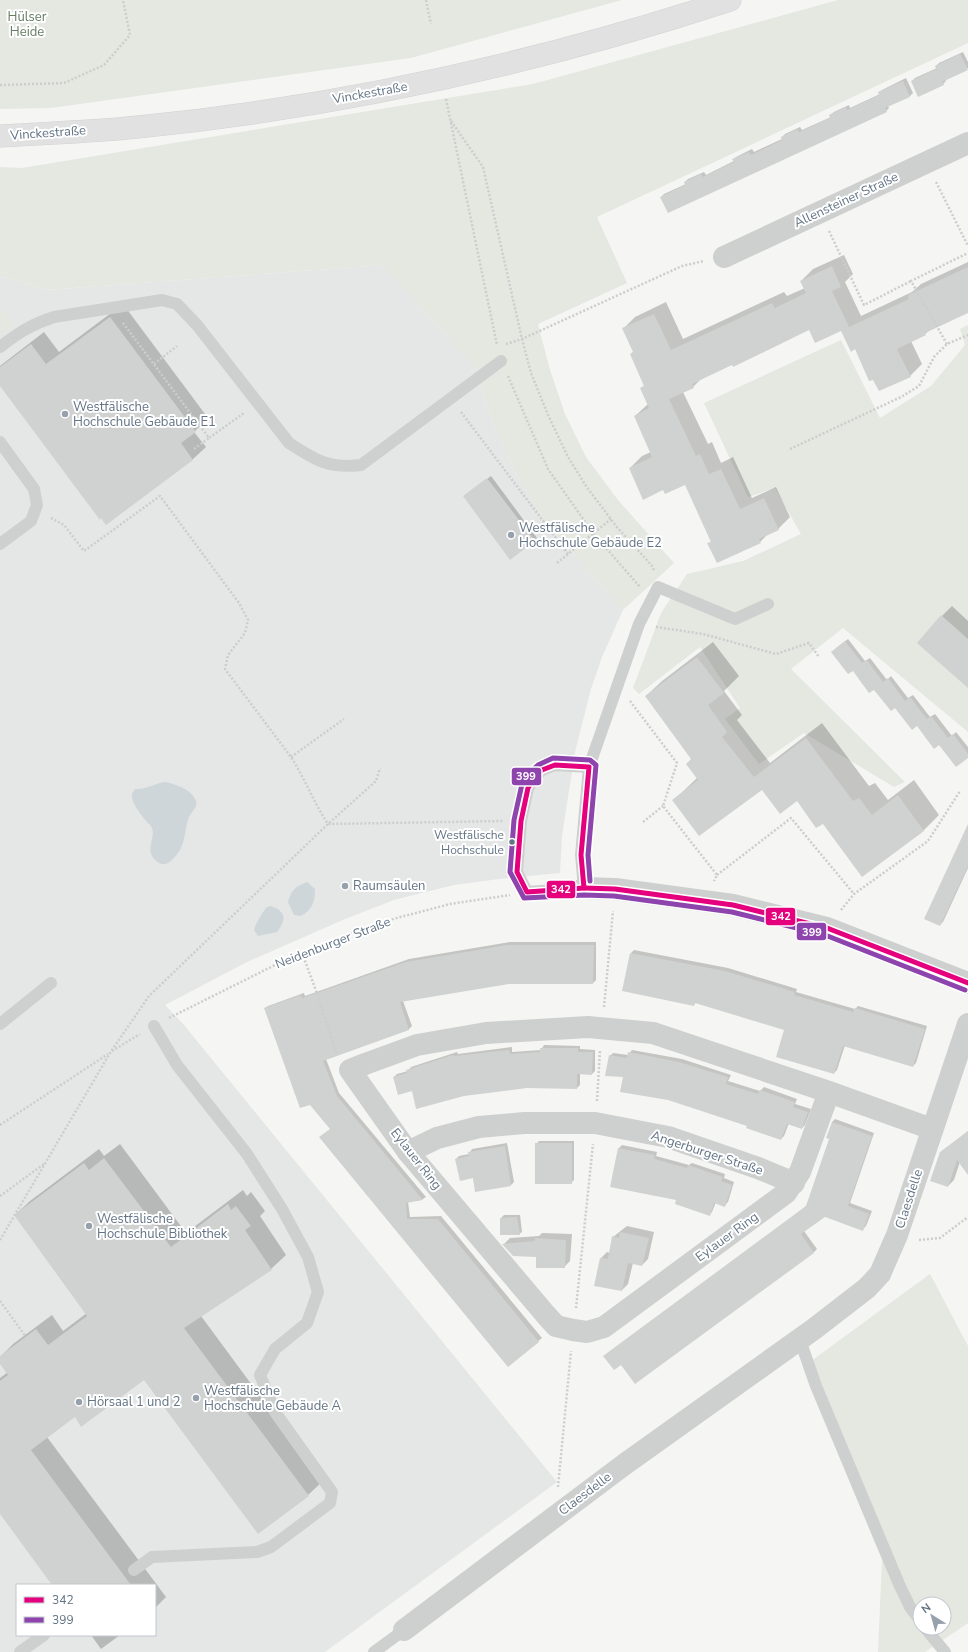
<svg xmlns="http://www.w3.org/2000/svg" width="968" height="1652" viewBox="0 0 968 1652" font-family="'Nunito Sans',sans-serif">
<rect width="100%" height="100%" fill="#f5f5f3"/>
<path fill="#e5e7e6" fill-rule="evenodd" d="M383,265L475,367L492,421L516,473L545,521L623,610L602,657L591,689L575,752L562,836L560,873L499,879L454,885L394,900L345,919L247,962L165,1005L184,1025L557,1482L325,1652H0V276L46,290ZM17,1585H155V1635H17Z"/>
<g fill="#e4e8e1" fill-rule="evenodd">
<polygon points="0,0 622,0 411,58 51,108 0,109"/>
<polygon points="838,0 968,0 968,43 597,217 627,283 538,324 550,370 565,414 586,457 618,500 674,563 623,610 545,521 516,473 492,421 475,367 383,265 46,290 0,276 0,167 22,168 533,84"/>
<polygon points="0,307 14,326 0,336"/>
<polygon points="968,325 968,732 843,628 791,669 905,782 894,787 804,733 759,764 725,719 740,708 700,647 639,694 633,688 661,613 687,574 743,561 801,534 775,488 748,497 704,403 841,340 880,418 931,386 965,345 960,329"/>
<path d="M930,1274L968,1346V1623L925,1652H878L882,1560L803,1367ZM920,1604H944V1628H920Z"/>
</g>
<g fill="#ced6d9">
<path d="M166,782C176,785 192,789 196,801C198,808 191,812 189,817C183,834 187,845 173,859C169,863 165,866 159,863C139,850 162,834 148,823C143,818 130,801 132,794C132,792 134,791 135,789C147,790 154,783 166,782Z"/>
<path d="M307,882L315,889C315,901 313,909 301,916L294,915L288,902C291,890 295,887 307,882Z"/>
<path d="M271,906C287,912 286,920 277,932L258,936L254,930C257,921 261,914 267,907Z"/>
</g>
<g fill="#0003">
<polygon points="963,52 968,62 968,68 945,79 946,81 943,84 912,81 915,78 937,68 936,66 939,63"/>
<polygon points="906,78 913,93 910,96 888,106 889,108 886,111 661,197 664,194 686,184 685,182 688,179 704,172 706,175 734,161 734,160 736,157 752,149 754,152 782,139 782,137 785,134 800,127 802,130 831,117 830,115 834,112 849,105 850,108 880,94 879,93 882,90"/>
<polygon points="844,255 853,274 845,282 861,316 912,292 921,284 968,262 968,312 930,330 925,334 911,341 922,364 910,376 855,348 842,330 810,329 703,377 693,387 683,392 708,444 712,442 721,463 733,457 752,498 776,487 790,517 778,529 769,533 760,542 709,544 712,540 686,484 663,489 630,468 642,456 651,452 635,416 648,404 641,388 645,385 631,354 634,351 623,329 635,317 666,302 683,339 784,292 787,296 805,288 801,281 813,269"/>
<polygon points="123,304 208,418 194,432 206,447 193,459 106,524 0,384 0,366 44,332 59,352"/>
<polygon points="491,476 537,538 534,541 468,494"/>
<polygon points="952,606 968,621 968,680 942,616"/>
<polygon points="848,639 865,661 870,658 887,680 891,676 908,698 913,695 930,717 935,714 952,736 956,732 968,747 968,757 939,744 853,669 835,649"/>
<polygon points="713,642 739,676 724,691 742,715 737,720 770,763 822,723 869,786 875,783 888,800 914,780 939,815 924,830 862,876 823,823 798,800 762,788 674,800 697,778 692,759 646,696 662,681"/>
<polygon points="968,843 968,868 943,922 940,925"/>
<polygon points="510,942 596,942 596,980 593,983 508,983 403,1001 412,1026 409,1029 326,1059 339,1093 426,1197 423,1199 408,1202 410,1217 441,1216 542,1338 508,1366 331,1128 265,1008 268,1006 304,993 305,996 409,959"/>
<polygon points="634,950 728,968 797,989 796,992 855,1009 858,1006 927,1026 916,1063 913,1066 845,1045 837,1070 834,1073 785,1029 696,1002 694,1005 631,953"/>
<polygon points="544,1045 580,1046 580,1049 595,1050 595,1071 592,1074 580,1074 580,1085 577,1088 527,1087 413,1090 394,1077 397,1074 408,1071 411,1067 457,1052 458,1054 512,1047 512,1052 541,1050"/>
<polygon points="632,1050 682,1059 731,1075 728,1081 760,1091 764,1087 797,1099 795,1104 811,1109 805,1125 802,1128 789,1123 784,1136 781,1139 624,1076 610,1056 613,1053 628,1055"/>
<polygon points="835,1119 874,1133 850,1203 872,1211 866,1226 863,1229 824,1216 804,1231 817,1249 814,1252 635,1383 807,1205 830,1138 832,1122"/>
<polygon points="968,1131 968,1173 960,1162 954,1180 948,1186 941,1153"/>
<polygon points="539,1141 574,1141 574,1180 571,1183 536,1144"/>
<polygon points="507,1143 514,1182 511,1185 476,1191 473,1177 456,1159 459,1156 469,1154 472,1149"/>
<polygon points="120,1144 186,1233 243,1190 247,1196 251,1192 265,1211 260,1216 286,1255 271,1269 201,1316 323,1481 308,1495 144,1379 75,1416 47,1437 166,1597 155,1608 155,1585 54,1585 0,1512 0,1378 8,1372 0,1362 0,1357 13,1344 52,1315 63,1331 87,1313 15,1215 30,1201 99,1149 104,1156"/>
<polygon points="622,1145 657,1152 656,1156 689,1165 692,1163 725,1174 724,1178 734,1182 728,1202 725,1205 716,1202 712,1212 709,1215 677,1199 612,1186 619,1148"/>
<polygon points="504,1215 520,1215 522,1232 519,1234 501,1218"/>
<polygon points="627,1226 654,1232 648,1259 642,1265 633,1263 628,1284 622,1290 601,1258 607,1252 610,1253 613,1237"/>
<polygon points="542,1233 572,1234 570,1261 564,1267 504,1244 510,1238 539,1236"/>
<polygon points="91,1635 120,1635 101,1649"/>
</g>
<g fill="#d0d1d1">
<polygon points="960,54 968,70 942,82 935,66"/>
<polygon points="936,69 944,85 918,97 911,81"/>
<polygon points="903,81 910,97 885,108 887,112 668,213 660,197 685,185 684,182 701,174 703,177 734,162 732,159 749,152 751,155 782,140 781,137 797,129 799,132 830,118 829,115 846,107 847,110 879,95 878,92"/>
<polygon points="832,266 841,287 832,291 849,327 909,299 908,295 968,267 968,313 925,333 926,335 897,349 911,377 879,391 873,380 869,381 855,349 851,352 841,331 815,343 809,330 733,367 732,365 692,384 694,388 669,399 696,456 700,454 709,474 721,469 740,509 764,498 779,530 759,539 761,543 717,563 707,543 711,542 685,485 665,494 663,490 643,500 629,468 652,457 634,416 649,408 640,388 644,386 630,354 633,352 622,328 654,314 671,350 772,303 775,308 806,293 800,281"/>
<polygon points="110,317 196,432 181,443 193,460 106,525 101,518 100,520 0,386 0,367 31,344 46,364"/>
<polygon points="487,478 535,541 510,560 463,496"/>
<polygon points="941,615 968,639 968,688 917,643"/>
<polygon points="845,641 862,663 867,660 883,682 888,678 905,701 910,697 927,719 931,716 948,738 953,734 968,754 968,758 956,767 939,745 934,749 917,726 912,730 895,708 891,711 874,690 869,693 853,671 848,674 831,652"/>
<polygon points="697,657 724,693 708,705 727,732 722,737 754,777 806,738 853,801 859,798 872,815 898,795 924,831 862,877 823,824 816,828 797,801 780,814 762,790 699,836 672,800 698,780 686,764 691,759 645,696"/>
<polygon points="968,824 968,866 940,926 924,919"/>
<polygon points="507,945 594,945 593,984 509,984 400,1002 409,1030 323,1061 337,1096 423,1200 406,1203 407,1219 438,1219 539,1342 508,1367 319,1137 330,1129 310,1105 300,1108 264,1008 301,995 302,998 406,962"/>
<polygon points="630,953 725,971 795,992 794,995 853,1012 855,1008 925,1029 913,1067 843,1046 834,1074 776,1057 784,1030 695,1003 694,1006 622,991"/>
<polygon points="540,1048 578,1048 578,1052 593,1052 592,1075 577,1074 577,1089 527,1088 464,1096 416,1109 412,1091 398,1095 393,1077 407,1073 406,1070 453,1055 454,1056 509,1050 510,1054 540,1052"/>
<polygon points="628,1052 679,1062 728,1077 726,1084 758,1094 760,1090 795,1102 793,1107 808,1112 802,1129 787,1124 781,1140 746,1128 747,1126 668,1100 620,1092 623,1077 605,1076 609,1055 627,1058"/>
<polygon points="832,1122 872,1136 848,1206 869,1214 863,1231 825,1217 801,1234 814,1253 635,1384 621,1365 614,1370 603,1356 806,1206 829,1139 826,1138"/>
<polygon points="968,1131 968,1175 957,1160 948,1187 930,1181 940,1152"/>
<rect x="535" y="1143" width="37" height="41"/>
<polygon points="505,1146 511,1186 475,1192 473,1178 460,1181 455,1159 469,1156 468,1152"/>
<polygon points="618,1148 655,1155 654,1159 687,1168 688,1165 723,1177 721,1181 732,1185 725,1207 714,1203 710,1216 675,1204 676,1200 610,1187"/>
<polygon points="104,1158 171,1247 228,1204 231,1210 236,1206 251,1226 245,1230 272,1270 184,1328 309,1496 258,1534 144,1380 81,1427 75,1417 31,1450 131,1585 52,1585 0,1514 0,1381 8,1375 0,1364 0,1356 36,1329 48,1345 87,1316 14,1215 84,1163 89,1170"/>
<polygon points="517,1217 520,1235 500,1235 500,1218"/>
<polygon points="620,1232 649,1238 642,1266 628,1263 622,1291 594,1286 600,1258 608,1259 612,1236 619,1238"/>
<polygon points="535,1238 566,1240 565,1268 536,1268 536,1257 513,1256 502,1244 535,1241"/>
</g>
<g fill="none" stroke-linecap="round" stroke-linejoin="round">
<g stroke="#d0d2d2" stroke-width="23">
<path id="primary" d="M0,136C46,133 92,132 138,127C339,107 538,63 730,0"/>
</g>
<g stroke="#cccdcd" stroke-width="2.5" stroke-dasharray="2 2" stroke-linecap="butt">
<polyline points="426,0 431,24"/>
<polyline points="0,85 64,83 104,65 130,35 123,0"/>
<polyline points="446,99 497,345"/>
<polyline points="451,121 483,167 522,339 531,373 548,415 568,457 586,486 616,526 653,567 654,571"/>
<polyline points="936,182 968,246"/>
<polyline points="829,231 864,305 911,281"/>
<polyline points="123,323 209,438 244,413"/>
<polyline points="506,344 522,339 682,266 704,261"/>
<polyline points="947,344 911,281 968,253"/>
<polyline points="154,364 177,346"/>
<polyline points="508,376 548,469 593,533 640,587"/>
<polyline points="461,412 568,554"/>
<polyline points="194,449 209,438"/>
<polyline points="790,449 901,397 919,386 934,357 947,344 968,335"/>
<path d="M51,518L64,525L84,551L160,496L239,603L248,620L245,633L228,655L225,669L291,757C305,779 314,803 328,824L504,821"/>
<polyline points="557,563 611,519"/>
<polyline points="656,627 703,634 776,654 809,643 819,657"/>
<polyline points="630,701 677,763 663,806 717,875 714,881"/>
<polyline points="291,757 344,719"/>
<polyline points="643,822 663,806"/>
<polyline points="717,875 791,818 854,894"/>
<polyline points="841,910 854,894 928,841 960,791"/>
<polyline points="302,953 315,988 337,1054"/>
<polyline points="604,1007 613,911"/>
<polyline points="169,1018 285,960 378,923 450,904 510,895"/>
<polyline points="112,1051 140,1034"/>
<polyline points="597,1101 600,1050"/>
<polyline points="0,1125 108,1054"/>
<polyline points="0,1196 44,1164"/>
<polyline points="0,1240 110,1053 149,996 328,824 376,781 380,768"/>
<polyline points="919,1240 940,1238 968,1217"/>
<polyline points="0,1301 26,1337"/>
<polyline points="576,1308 593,1144"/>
<polyline points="558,1487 571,1351"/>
</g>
<g stroke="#ced0d0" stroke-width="12">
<path d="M0,347C18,333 32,324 54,317L162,300L177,304L197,325L289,443C315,460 329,469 361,465L501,361"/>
<polyline points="0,442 34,489 37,505 31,521 0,544"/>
<polyline points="589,767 555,765 542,770 534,778 528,788 521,821 517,872 527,892 584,888 581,855 589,767 639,624 658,587 735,619 768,604"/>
<polyline points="0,1024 51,983"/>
<polyline points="800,1340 816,1386 899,1584 910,1607 920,1620"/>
<polyline points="134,1570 152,1557 257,1552 271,1547 330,1503 332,1492 275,1412 260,1375 275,1349 307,1323 318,1292 308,1257 282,1209 247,1154 177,1065 154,1026"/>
<polyline points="925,1628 945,1652"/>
<polyline points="20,1652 44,1635"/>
<polyline points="374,1652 404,1630"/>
</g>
<g stroke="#ced0d0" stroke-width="22">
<polyline points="724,257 968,143"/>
<polyline points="584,888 615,889 733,905 827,928 968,983"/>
<polyline points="829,1092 800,1172 786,1193 604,1327 587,1332 573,1330 556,1326 546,1315 408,1152 350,1070 365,1064 417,1045 486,1033 588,1027 653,1033 829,1092 932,1129"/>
<polyline points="408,1152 437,1138 479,1127 524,1123 595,1123 668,1137 758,1168 794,1183"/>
<polyline points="404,1630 625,1464 814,1329 867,1288 880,1274 897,1235 968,1024"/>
</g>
<use href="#primary" stroke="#e1e1e2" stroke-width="22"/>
<g stroke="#fff" stroke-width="8">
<g id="bus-1">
<polygon points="555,765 589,767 581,855 584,888 527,892 517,872 521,821 528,788 534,778 542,770"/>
<polyline points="584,888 615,889 733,905 827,928 968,983"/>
</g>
</g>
<g stroke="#fff" stroke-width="8">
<polyline id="bus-2" points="590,881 588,855 596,765 590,760 553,758 538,765 528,774 522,784 514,820 510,872 524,898 584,895 614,896 732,912 825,935 965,990"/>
</g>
<use href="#bus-1" stroke="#e5007d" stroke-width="5"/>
<use href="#bus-2" stroke="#8e44ad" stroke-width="5"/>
</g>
<g fill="#96a1ac" stroke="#fff" stroke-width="1.5">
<circle cx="65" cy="414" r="4"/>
<circle cx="511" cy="535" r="4"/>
<circle cx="345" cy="886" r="4"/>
<circle cx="89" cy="1226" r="4"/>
<circle cx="196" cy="1398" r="4"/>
<circle cx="79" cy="1402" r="4"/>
</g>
<circle fill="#637485" stroke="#fff" stroke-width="1.5" cx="512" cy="842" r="3.5"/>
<g text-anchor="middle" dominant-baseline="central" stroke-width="4" stroke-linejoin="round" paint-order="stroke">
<g font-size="12" fill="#637485" stroke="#fff" text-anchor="end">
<text x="504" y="835">Westfälische<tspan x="504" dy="15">Hochschule</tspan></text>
</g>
<g font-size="13" fill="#667c63" stroke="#fff">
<text x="27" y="17">Hülser<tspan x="27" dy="15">Heide</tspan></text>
</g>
<g font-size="13" fill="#637485" stroke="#fff">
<text transform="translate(370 93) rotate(-10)">Vinckestraße</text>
<text transform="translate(48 133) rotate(-4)">Vinckestraße</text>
<text transform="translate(846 200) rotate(-25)">Allensteiner Straße</text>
<text transform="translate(333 943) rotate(-21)">Neidenburger Straße</text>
<text transform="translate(707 1153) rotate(18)">Angerburger Straße</text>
<text transform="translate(416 1159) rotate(52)">Eylauer Ring</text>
<text transform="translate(909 1199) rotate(-72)">Claesdelle</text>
<text transform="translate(727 1237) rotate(-36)">Eylauer Ring</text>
<text transform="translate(585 1494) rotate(-37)">Claesdelle</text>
</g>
<g font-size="13" fill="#637485" stroke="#fff" text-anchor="start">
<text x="73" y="407">Westfälische<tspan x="73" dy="15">Hochschule Gebäude E1</tspan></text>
<text x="519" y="528">Westfälische<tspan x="519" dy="15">Hochschule Gebäude E2</tspan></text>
<text x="353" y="886">Raumsäulen</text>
<text x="97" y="1219">Westfälische<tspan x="97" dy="15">Hochschule Bibliothek</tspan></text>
<text x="204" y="1391">Westfälische<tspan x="204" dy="15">Hochschule Gebäude A</tspan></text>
<text x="87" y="1402">Hörsaal 1 und 2</text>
</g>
</g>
<g stroke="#fff" stroke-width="1.5">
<rect x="511" y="767" width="31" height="19" rx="4" fill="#8e44ad"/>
<rect x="546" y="880" width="30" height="19" rx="4" fill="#e5007d"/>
<rect x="765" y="907" width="31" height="19" rx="4" fill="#e5007d"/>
<rect x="796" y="922" width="31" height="19" rx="4" fill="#8e44ad"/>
</g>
<g font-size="11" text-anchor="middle" font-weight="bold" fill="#fff">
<text x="526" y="780">399</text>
<text x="561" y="893">342</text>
<text x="781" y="920">342</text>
<text x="812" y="936">399</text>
</g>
<rect x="16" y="1584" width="140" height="52" fill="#ffffff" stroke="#c1c7ce"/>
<rect x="24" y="1597" width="20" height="6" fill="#e5007d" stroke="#c1c7ce"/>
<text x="52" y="1604" font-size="12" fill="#637485">342</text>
<rect x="24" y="1617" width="20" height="6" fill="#8e44ad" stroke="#c1c7ce"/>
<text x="52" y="1624" font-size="12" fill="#637485">399</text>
<g transform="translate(932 1616) rotate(323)"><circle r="19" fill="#ffffff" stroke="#c1c7ce"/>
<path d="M0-3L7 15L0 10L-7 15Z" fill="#96a1ac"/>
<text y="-6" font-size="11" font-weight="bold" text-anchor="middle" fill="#637485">N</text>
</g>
</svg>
